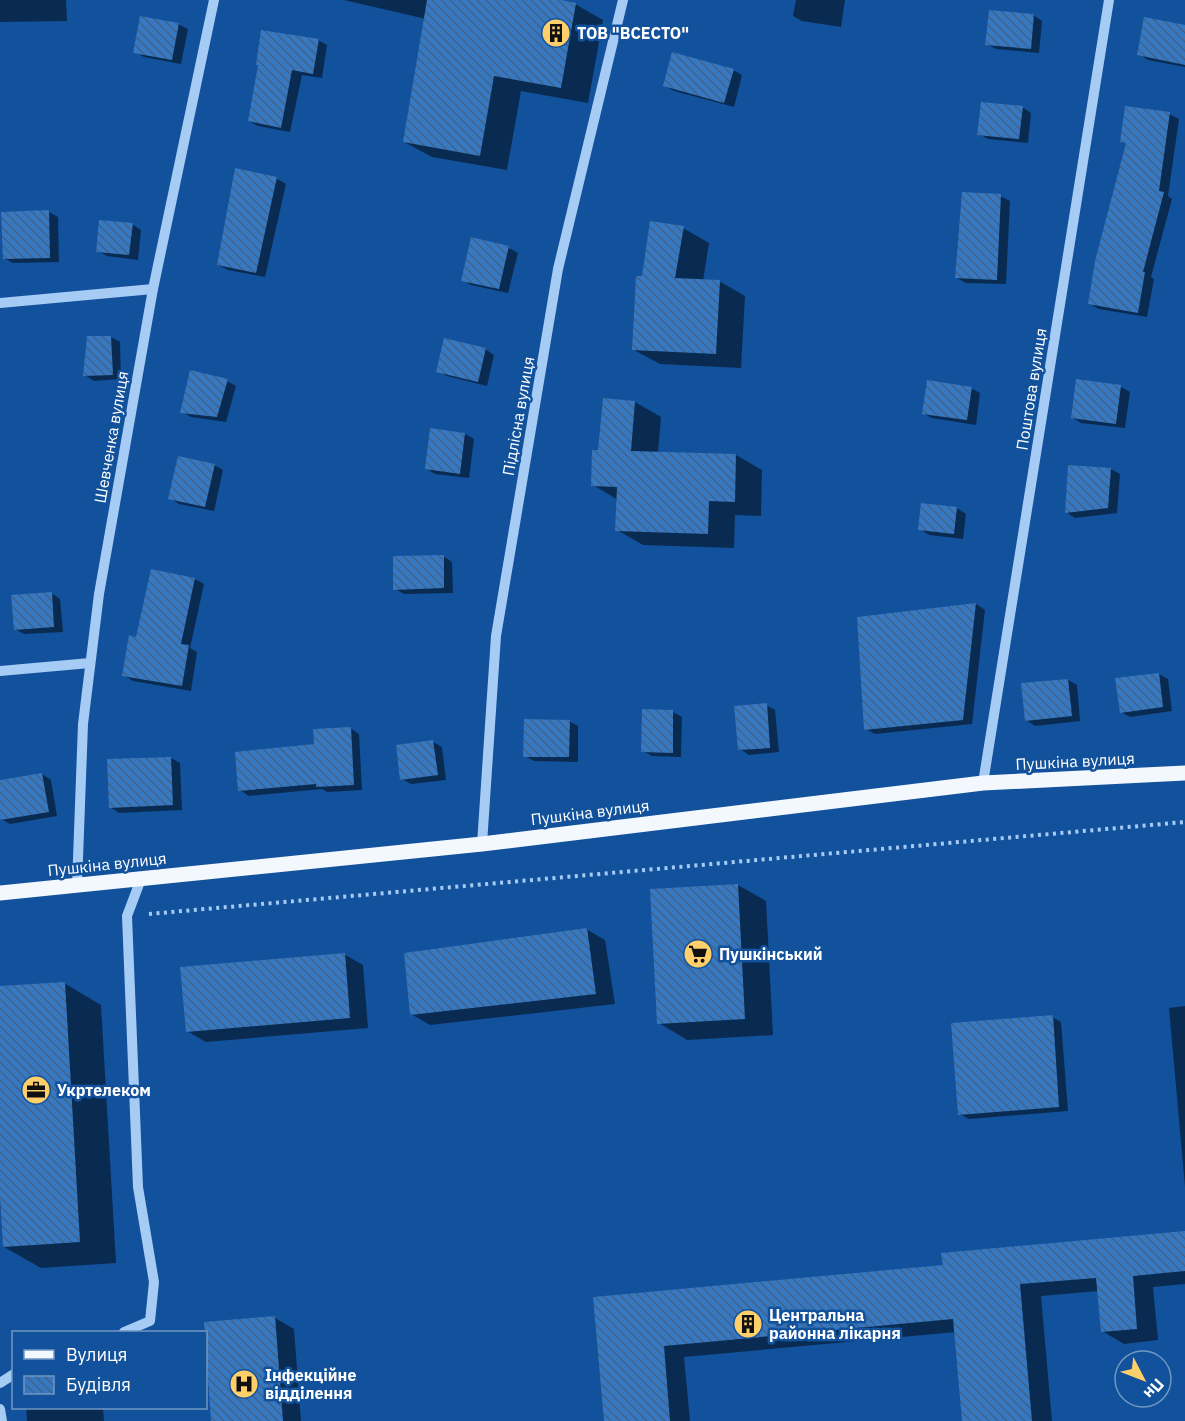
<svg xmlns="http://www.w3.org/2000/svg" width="1185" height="1421" viewBox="0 0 1185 1421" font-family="'IBM Plex Sans',sans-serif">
<defs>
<pattern id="building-back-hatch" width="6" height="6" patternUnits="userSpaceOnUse" patternTransform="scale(1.5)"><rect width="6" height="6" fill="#3678c1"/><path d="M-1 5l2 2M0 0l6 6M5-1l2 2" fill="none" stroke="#416286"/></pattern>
</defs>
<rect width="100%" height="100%" fill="#12519b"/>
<g fill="#0007">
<polygon points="0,0 66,0 67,21 0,22"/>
<polygon points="344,0 552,0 575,4 603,20 588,103 521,91 507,170 432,157 404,142 426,19"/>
<polygon points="796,0 845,0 841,27 802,21 793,16"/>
<polygon points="1033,15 1042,21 1039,53 996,49 987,44"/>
<polygon points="178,24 188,29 181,64 144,57 135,52"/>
<polygon points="1185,26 1185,67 1148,60 1139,54"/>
<polygon points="318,40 327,45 322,78 302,75 290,132 258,126 249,121 260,65"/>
<polygon points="733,70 742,75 734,107 674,91 665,86"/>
<polygon points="1022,107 1031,113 1028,143 988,139 979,134"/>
<polygon points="1169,114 1179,119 1168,196 1172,199 1151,277 1154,279 1147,317 1099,309 1090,304 1128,144 1122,141"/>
<polygon points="236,170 277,179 286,184 265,277 228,270 218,265"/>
<polygon points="1000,196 1010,201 1006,284 966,283 957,278"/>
<polygon points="49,212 58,217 59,262 13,263 4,258"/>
<polygon points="132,224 141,230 138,260 107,256 98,251"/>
<polygon points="683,228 709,243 703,281 719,281 745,296 741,368 660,364 634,350 643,278"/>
<polygon points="509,248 518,253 508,293 471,285 462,280"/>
<polygon points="111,337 120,342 121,379 94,381 85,375"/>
<polygon points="485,349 494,355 487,386 447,376 438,371"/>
<polygon points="227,381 236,386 226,422 191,417 182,412"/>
<polygon points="1121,387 1130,392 1125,428 1081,423 1072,417"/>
<polygon points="971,388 980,393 976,425 932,418 923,413"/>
<polygon points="635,402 661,417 658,453 736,455 762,470 761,516 735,515 734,548 643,545 617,530 618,500 593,485 599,452"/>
<polygon points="465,434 474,439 469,478 435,474 426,468"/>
<polygon points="214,465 223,470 214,511 179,504 170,498"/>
<polygon points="1111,469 1120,474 1117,513 1075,518 1066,512"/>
<polygon points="922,505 957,508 966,514 963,539 929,535 920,529"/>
<polygon points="443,556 452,562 453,593 404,594 395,589"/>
<polygon points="195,579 204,584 190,648 197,652 191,691 133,681 124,675 138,638"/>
<polygon points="51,593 60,599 63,632 24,634 15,629"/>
<polygon points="976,604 985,610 972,724 875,734 866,729"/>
<polygon points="1159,674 1168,679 1172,711 1130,717 1121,712"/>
<polygon points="1068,680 1077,685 1080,721 1035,726 1026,720"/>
<polygon points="766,705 775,710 779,752 749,755 740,749"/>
<polygon points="644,711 673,712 682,717 681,757 652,756 643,751"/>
<polygon points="569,721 578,726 578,762 534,761 525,756"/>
<polygon points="350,728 359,734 362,790 327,792 322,789 249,796 240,790"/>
<polygon points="433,742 442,747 446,780 411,784 402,779"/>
<polygon points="171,758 180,763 182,810 119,813 110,807"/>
<polygon points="42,774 51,780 57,816 10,824 1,819 0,781"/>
<polygon points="738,885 766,901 773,1035 687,1040 659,1023"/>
<polygon points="586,929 605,940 615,1004 430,1025 411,1014"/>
<polygon points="344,954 363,965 368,1028 206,1042 187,1031"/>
<polygon points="64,983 101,1005 116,1263 41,1268 4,1247 0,1170 0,987"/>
<polygon points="1185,1006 1185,1187 1169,1008"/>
<polygon points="1052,1017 1061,1022 1068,1111 969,1119 960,1114"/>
<polygon points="1185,1232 1185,1284 1153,1287 1158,1340 1124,1344 1102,1331 1099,1291 1041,1296 1052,1421 963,1421 956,1332 684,1357 690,1421 605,1421 594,1298 945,1267"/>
<polygon points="275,1318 294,1329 301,1421 213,1421"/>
<polygon points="26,1408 103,1408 104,1421 27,1421"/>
</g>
<g fill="url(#building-back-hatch)">
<polygon points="427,0 561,0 576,3 561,88 494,76 480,156 403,142"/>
<polygon points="989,10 1034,14 1031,49 985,45"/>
<polygon points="140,16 179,23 172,60 133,53"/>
<polygon points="1144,17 1185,25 1185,65 1137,55"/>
<polygon points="261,30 319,39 313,74 292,70 281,128 248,121 258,65 256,65"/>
<polygon points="672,52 734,69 724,103 663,86"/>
<polygon points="981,102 1023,106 1019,139 977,135"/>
<polygon points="1125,106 1170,112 1159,191 1164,192 1143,272 1145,272 1138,313 1088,304 1095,261 1126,143 1120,142"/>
<polygon points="235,168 277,177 256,273 217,265"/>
<polygon points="962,192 1001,194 997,280 955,278"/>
<polygon points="49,210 50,258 3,259 1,212"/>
<polygon points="99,220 133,223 129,255 96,252"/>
<polygon points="650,221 684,226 675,278 720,280 716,354 632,350 636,276 642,276"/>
<polygon points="471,237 509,246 499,289 461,281"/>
<polygon points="87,336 111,336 113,375 83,376"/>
<polygon points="444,338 486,348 478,382 436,372"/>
<polygon points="190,370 228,379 217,417 180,413"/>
<polygon points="1076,379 1121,385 1116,424 1071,418"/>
<polygon points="927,380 972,387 967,420 922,414"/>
<polygon points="603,398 635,401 631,451 736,454 735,502 709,501 708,534 615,531 617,487 591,486 592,450 598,450"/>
<polygon points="430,428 465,433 460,474 425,469"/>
<polygon points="178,456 215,464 205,507 168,499"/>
<polygon points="1068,465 1111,468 1108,508 1065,513"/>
<polygon points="921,503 957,507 954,534 918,530"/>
<polygon points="444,555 444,588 393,590 393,556"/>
<polygon points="151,569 195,578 181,644 189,645 182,686 122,676 129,635 136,637"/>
<polygon points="52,592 54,627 14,630 11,595"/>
<polygon points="976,603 963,720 864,730 857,617"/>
<polygon points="1159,673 1163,707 1120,713 1115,678"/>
<polygon points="1068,679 1072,716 1025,721 1021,683"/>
<polygon points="767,703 770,748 738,750 734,706"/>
<polygon points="642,709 673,710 673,753 641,752"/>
<polygon points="524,719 570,720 569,757 523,757"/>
<polygon points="351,727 354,785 316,787 316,784 238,791 235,752 314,744 313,729"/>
<polygon points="433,740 438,775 400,780 396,745"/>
<polygon points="171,757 173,805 109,808 107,759"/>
<polygon points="42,773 49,812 0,820 0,780"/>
<polygon points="738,884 745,1019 657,1024 650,889"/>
<polygon points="587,928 596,994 410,1015 404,953"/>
<polygon points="345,953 350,1018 186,1032 180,967"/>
<polygon points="65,982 80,1242 3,1247 0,1195 0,986"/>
<polygon points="1053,1015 1059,1107 958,1115 951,1023"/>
<polygon points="1185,1231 1185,1271 1133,1276 1137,1329 1101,1332 1096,1278 1020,1284 1032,1421 962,1421 953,1319 664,1346 670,1421 604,1421 593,1297 943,1265 941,1253"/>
<polygon points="275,1316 283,1421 211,1421 204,1322"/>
</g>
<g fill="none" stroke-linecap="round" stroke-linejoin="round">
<polyline stroke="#a6cbf4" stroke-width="4" stroke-dasharray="3 4.5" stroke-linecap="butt" points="149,914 1185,822"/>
<g stroke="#a6cbf4" stroke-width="10">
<polyline points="0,303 153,289"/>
<polyline points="0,671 90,663"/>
<polyline points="983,783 1109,0"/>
<polyline points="482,844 496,636 558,269 623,0"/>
<polyline points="77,885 83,724 99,594 153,289 214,0"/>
<polyline points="124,1332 150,1321 154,1282 138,1187 127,916 141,879"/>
<polyline points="0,1383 14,1374"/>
<polyline points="0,1409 2,1421"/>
</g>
<polyline stroke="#f3f8ff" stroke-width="15" points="0,893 482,844 983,783 1185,773"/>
</g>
<defs>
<g id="building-disc" transform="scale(1.5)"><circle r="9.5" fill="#ffd069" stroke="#12519b"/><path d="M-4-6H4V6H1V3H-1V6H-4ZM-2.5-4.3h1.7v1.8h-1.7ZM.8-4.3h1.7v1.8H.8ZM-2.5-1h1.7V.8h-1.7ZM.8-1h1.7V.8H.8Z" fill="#111"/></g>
<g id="supermarket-disc" transform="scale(1.5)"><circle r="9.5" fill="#ffd069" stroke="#12519b"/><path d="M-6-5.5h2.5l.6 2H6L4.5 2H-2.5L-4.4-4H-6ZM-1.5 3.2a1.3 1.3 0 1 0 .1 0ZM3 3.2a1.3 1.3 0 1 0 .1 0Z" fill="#111"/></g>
<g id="office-disc" transform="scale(1.5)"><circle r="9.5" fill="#ffd069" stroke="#12519b"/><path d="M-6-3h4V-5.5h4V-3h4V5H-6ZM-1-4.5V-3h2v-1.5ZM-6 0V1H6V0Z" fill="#111"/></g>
<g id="hospital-disc" transform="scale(1.5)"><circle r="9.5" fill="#ffd069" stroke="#12519b"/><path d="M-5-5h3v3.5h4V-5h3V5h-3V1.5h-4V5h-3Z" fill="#111"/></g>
</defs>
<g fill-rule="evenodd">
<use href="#building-disc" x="556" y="33"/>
<use href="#supermarket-disc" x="698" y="954"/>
<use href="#office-disc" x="36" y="1090"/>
<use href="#building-disc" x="748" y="1324"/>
<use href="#hospital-disc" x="244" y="1384"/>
</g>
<g text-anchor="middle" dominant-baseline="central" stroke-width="5" stroke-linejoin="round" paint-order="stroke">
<g font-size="16" font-weight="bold" fill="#fff" stroke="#12519b" text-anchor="start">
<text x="577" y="33">ТОВ "ВСЕСТО"</text>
<text x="719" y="954">Пушкінський</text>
<text x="57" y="1090">Укртелеком</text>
<text x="769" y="1315">Центральна<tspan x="769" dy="18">районна лікарня</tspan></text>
<text x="265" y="1375">Інфекційне<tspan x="265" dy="18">відділення</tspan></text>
</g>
<g font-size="16" fill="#fff" stroke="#12519b">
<text transform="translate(1031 389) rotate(-81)">Поштова вулиця</text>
<text transform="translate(518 416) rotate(-80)">Підлісна вулиця</text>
<text transform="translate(111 437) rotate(-80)">Шевченка вулиця</text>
<text transform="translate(1075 761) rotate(-3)">Пушкіна вулиця</text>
<text transform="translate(590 812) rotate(-7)">Пушкіна вулиця</text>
<text transform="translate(107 864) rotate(-6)">Пушкіна вулиця</text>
</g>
</g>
<rect x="12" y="1331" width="195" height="78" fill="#12519b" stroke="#7197c3" stroke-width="1.5"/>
<rect x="24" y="1350" width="30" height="9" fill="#f3f8ff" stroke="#7197c3" stroke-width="1.5"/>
<text x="66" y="1361" font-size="18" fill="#ffffff">Вулиця</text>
<rect x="24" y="1376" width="30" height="18" fill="url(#building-back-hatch)" stroke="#7197c3" stroke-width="1.5"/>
<text x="66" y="1391" font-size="18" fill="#ffffff">Будівля</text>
<g transform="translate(1143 1379) rotate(132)"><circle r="28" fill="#12519b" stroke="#7197c3" stroke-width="1.5"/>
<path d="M0-4.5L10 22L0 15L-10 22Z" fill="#ffd069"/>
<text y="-9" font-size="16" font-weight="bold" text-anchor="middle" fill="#ffffff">Пн</text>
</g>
</svg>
